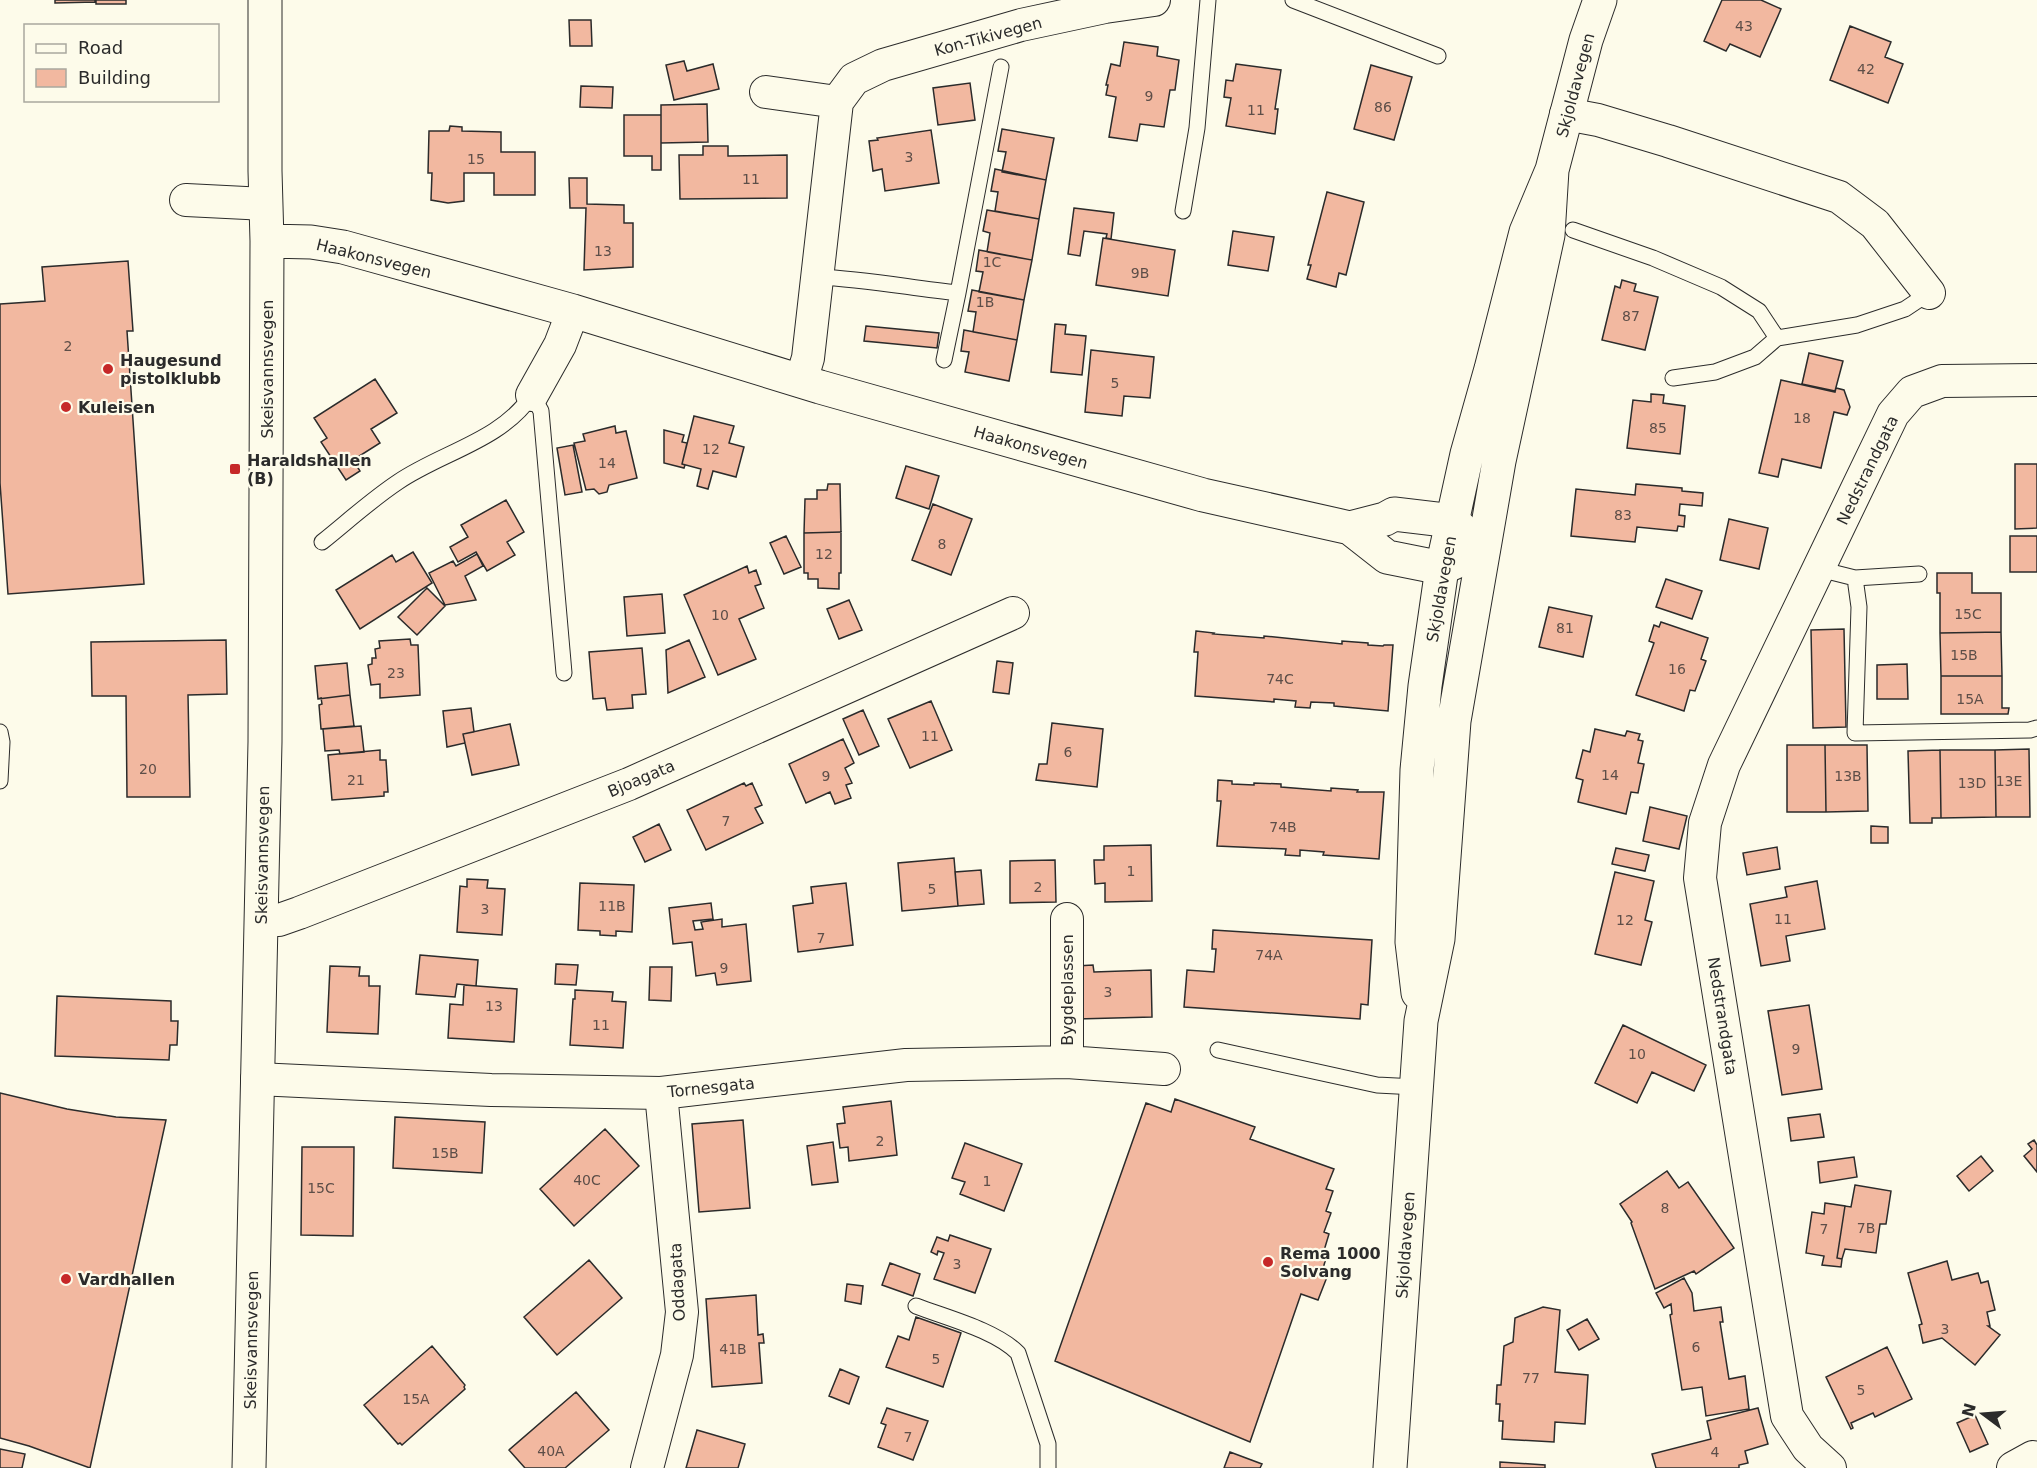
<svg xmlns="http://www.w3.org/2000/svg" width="2037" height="1468" viewBox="0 0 2037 1468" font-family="'DejaVu Sans',sans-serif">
	<rect width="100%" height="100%" fill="#fdfbea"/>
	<path fill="#f2b8a0" stroke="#2b2b2b" stroke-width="1.5" d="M55 0H95V2L55 3Z
		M96 0H126V4H96Z
		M1722 0H1761L1781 9 1760 57 1730 44 1726 51 1704 41Z
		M569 20H591L592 46H570Z
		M1850 26 1891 42 1885 57 1903 64 1888 103 1830 80Z
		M1124 42 1158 47 1157 56 1179 60 1175 90H1170L1164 127 1140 124 1137 141 1109 137 1116 97 1106 95 1108 85H1106L1111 64 1120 66Z
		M684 61 687 71 713 64 719 89 674 100 666 65Z
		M1236 64 1281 70 1275 109H1278L1275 134 1226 126 1231 98 1224 97 1226 80 1233 81Z
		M1371 65 1412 77 1394 140 1354 129Z
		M970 83 975 120 938 125 933 88Z
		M581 86 613 87 612 108 580 107Z
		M707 104 708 142 661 143V105Z
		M624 115H661V170H652V156H624Z
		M450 126 462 127V131L501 132V152H535V195H494V173H464V201L448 203 431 200 432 173H428L429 131H449Z
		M1002 129 1054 138 1046 180 1002 172 1006 152 998 151Z
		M931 130 939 183 885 191 882 169 873 171 869 141 878 140 877 138Z
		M703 146H728V156L787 155V198L680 199 679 155H703Z
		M995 169 1046 180 1039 219 995 211 998 192 991 191Z
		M569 178H587V204L624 205V223H633V267L584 270 586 208H570Z
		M1327 192 1364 202 1346 275 1339 273 1336 287 1307 279 1311 265H1308Z
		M1074 208 1114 213 1111 239 1106 238 1107 234 1084 231 1080 256 1068 254Z
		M987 210 1039 219 1032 260 987 252 990 233 983 231Z
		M1233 231 1274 237 1268 271 1228 265Z
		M1103 238 1175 250 1168 296 1096 285Z
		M979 250 1032 260 1024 300 979 292 983 272 976 271Z
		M128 261 133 331H127L144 584 8 594 0 483V304L45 301 42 267Z
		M1622 280 1636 284 1634 291 1658 297 1645 350 1602 340 1615 286 1620 288Z
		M972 290 1024 300 1017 340 973 332 976 312 968 311Z
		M1055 324 1066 325 1065 334 1086 336 1082 375 1051 372Z
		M866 326 939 333 937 348 864 341Z
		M964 330 1017 340 1009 381 965 372 969 352 961 351Z
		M1091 350 1154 357 1150 398 1124 396 1122 416 1085 412Z
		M1809 353 1843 361 1835 391 1802 384Z
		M375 379 397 413 371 429 380 443 353 460 360 471 346 480 321 442 327 438 314 418Z
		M1781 380 1835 392 1836 388 1844 390 1850 407 1847 415 1834 412 1821 468 1782 459 1778 477 1759 473Z
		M1651 394 1664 395 1663 403 1685 406 1680 454 1627 448 1633 400 1651 402Z
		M694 416 734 426 729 443 744 447 736 477 713 471 708 489 697 486 701 469 682 464Z
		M615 426 616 433 626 431 637 478 609 485 607 492 599 494 594 489 586 490 574 443 585 441 583 434Z
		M664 430 684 435 682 442 687 443 682 464 685 465 684 468 664 463Z
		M573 445 582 492 565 495 557 448Z
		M2015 464H2037V528L2015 529Z
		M906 466 939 476 929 509 896 498Z
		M828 484H840L841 532 804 533 805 499H817V490H827Z
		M1636 484 1682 488V491L1703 493 1702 506 1680 504 1679 515 1685 516 1684 527 1678 526 1677 531 1637 527 1635 542 1571 536 1576 489 1635 495Z
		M506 500 524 532 507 542 515 555 487 571 476 552 458 562 450 547 468 537 461 525Z
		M933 504 972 519 951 575 912 560Z
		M1729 519 1768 528 1759 569 1720 560Z
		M841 532V573H839V589L818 588V579H808V573H804V533Z
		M786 536 801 567 784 574 770 543Z
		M2010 536H2037V572H2010Z
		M413 552 432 583 360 629 336 590 392 555 396 562Z
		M477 554 483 566 465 576 476 600 445 605 429 573 453 561 456 566Z
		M747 566 749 573 756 570 761 584 755 586 764 608 739 619 756 659 718 675 684 595Z
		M1937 573H1972V593H2001V632L1940 633V593H1937Z
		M1666 579 1702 591 1692 619 1656 607Z
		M427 588 445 606 417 635 398 617Z
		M662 594 665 633 627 636 624 597Z
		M849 600 862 630 839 639 827 609Z
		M1549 607 1592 616 1583 657 1539 647Z
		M1661 622 1708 638 1701 659 1706 661 1695 691 1690 690 1684 711 1636 695 1654 643 1649 641 1654 625 1659 627Z
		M1844 629 1846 727 1813 728 1811 630Z
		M1196 631 1214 633 1213 634 1264 638V636L1342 644V641L1368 643V645L1383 646 1384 645H1393L1388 711 1334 706V703L1311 702 1310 708 1295 707 1296 701 1274 699V702L1195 696 1198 652H1194Z
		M2001 632 2002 676H1941L1940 633Z
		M410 639 411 645H418L420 695 380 698V684L371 685 368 665 372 664V658H376L375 649 380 648 379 641Z
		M226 640 227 694 188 695 190 797H127L126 696H92L91 642Z
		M689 640 705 677 668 693 666 650Z
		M642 648 646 694 632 695 633 708 607 710 605 698 593 699 589 652Z
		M997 661 1013 663 1009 694 993 692Z
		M347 663 350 695 318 699 315 666Z
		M1907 664 1908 699H1877V665Z
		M1941 676H2002V708H2009L2008 714H1941Z
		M350 695 354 726 321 729 319 705 322 704 321 698 318 699Z
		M931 701 952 750 910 768 888 719Z
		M471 708 474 732 463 734 465 743 447 747 443 711Z
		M863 710 879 746 859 755 843 719Z
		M1052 723 1103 729 1097 787 1036 780 1039 764H1047Z
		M510 724 519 765 472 775 463 734Z
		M361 726 364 752 340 754 339 750 325 751 323 729Z
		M1595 729 1625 736 1627 731 1640 734 1638 740 1643 741 1638 763 1644 764 1638 793 1631 792 1626 814 1578 802 1583 780 1576 778 1583 750 1590 752Z
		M843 739 854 763 845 768 852 783 846 785 851 798 835 804 830 792 806 803 789 764Z
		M1787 745H1825L1826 812H1787Z
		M1825 745H1867L1868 811 1826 812Z
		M2029 749 2030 817H1996L1995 750Z
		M380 750V760H386L388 792H384V796L332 800 328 755Z
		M1940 750H1995L1996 817 1941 818Z
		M1940 750 1941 818H1932V823H1910L1908 751Z
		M1218 780 1232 781V784L1254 785V783L1281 784V787L1331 791V788L1358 790 1357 792H1384L1379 859 1323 855 1324 852 1300 850V856L1285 855 1286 849 1217 846 1221 801H1217Z
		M744 783 746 786 752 783 762 805 755 808 763 823 706 850 687 810Z
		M1650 807 1687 816 1679 849 1643 841Z
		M659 824 671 850 645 862 633 837Z
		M1871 826 1888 827V843H1871Z
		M1151 845 1152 901 1105 902V883L1095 884 1094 860H1104V846Z
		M1777 847 1780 869 1747 875 1743 853Z
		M1616 848 1649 855 1645 871 1612 864Z
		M954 858 958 906 902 911 898 863Z
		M1055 860 1056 902 1010 903V861Z
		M981 870 984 904 958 906 955 872Z
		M1615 872 1654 881 1645 920 1652 922 1641 965 1595 954Z
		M467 879 488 880 487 888 505 889 502 935 457 932 460 886 467 887Z
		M1817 881 1825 929 1786 936 1790 961 1761 966 1750 904 1787 897 1785 887Z
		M580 883 634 885 632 932 616 931V936L600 935V931L578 930Z
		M846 883 853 945 798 952 793 906 813 903 811 887Z
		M711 903 713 919 693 921 695 930 703 929 701 922 722 919V927L746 924 751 981 717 985 715 973 696 976 692 942 673 944 669 908Z
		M1213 930 1372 940 1368 1005 1361 1004 1360 1019 1184 1007 1187 970 1214 972 1216 949H1212Z
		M420 955 478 960 476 986 457 984 455 997 416 994Z
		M556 964 578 965 576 985 555 984Z
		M1093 965 1094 972 1151 970 1152 1017 1077 1019 1076 966Z
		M330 966 360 967 359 976H369V986H380L378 1034 327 1032Z
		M650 967H672L671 1001 649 1000Z
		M464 985 517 989 514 1042 448 1038 450 1004 463 1005Z
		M575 990 613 992 612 1001 626 1002 623 1048 570 1045 573 999H575Z
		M57 996 171 1001V1021H178L177 1045H170L169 1060 55 1056Z
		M1809 1005 1822 1089 1782 1095 1768 1011Z
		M1623 1025 1706 1065 1694 1091 1652 1072 1637 1103 1595 1083Z
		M0 1093 67 1109 116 1117 166 1120 90 1468 29 1446 0 1438Z
		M1175 1099 1255 1127 1250 1139 1334 1169 1326 1189 1333 1191 1326 1211 1331 1213 1324 1232 1329 1234 1323 1254 1327 1255 1321 1275 1327 1277 1318 1300 1301 1294 1250 1442 1055 1361 1146 1103 1171 1112Z
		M891 1101 897 1155 849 1161 848 1147 840 1148 837 1124 845 1123 843 1107Z
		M1820 1114 1824 1137 1791 1141 1788 1118Z
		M395 1117 485 1122 482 1173 393 1168Z
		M743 1120 750 1208 699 1212 692 1124Z
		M605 1129 639 1166 574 1226 540 1189Z
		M2034 1140 2037 1145V1172L2024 1156 2032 1149 2028 1144Z
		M833 1142 838 1182 812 1185 807 1146Z
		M965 1143 1022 1164 1004 1211 960 1194 965 1182 952 1178Z
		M302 1147H354L353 1236 301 1235Z
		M1981 1156 1993 1171 1969 1191 1957 1176Z
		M1854 1157 1857 1177 1820 1183 1818 1162Z
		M1667 1171 1679 1188 1688 1182 1734 1248 1696 1274 1694 1271 1655 1289 1631 1223 1632 1222 1620 1204Z
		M1855 1185 1891 1191 1886 1224H1880L1876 1253 1845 1249 1842 1259 1837 1258 1845 1206 1851 1207Z
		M1825 1203 1845 1206 1837 1258 1842 1259 1841 1267 1822 1265 1824 1256 1806 1253 1812 1212 1824 1214Z
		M950 1235 991 1249 975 1293 934 1279 944 1253 938 1251 937 1255 931 1252 937 1237 948 1241Z
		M589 1260 622 1298 557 1355 524 1317Z
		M1947 1261 1952 1280 1978 1273 1981 1283 1988 1281 1995 1310 1987 1312 1990 1326H1988L2000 1335 1975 1365 1942 1338 1923 1343 1919 1325 1922 1324 1908 1273Z
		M890 1263 920 1274 913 1296 882 1285Z
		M1684 1278 1692 1293 1694 1311 1721 1307 1723 1322H1720L1729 1379 1745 1376 1749 1409 1706 1416 1702 1387 1682 1390 1670 1315 1672 1314 1671 1304 1664 1308 1656 1293Z
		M847 1284 863 1286 861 1304 845 1301Z
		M756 1295 758 1335 763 1334 764 1343H759L762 1383 712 1387 706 1299Z
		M1543 1307 1560 1310 1555 1372 1588 1375 1585 1424 1555 1422 1554 1442 1502 1439 1503 1421H1499L1500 1404H1496L1497 1385H1501L1504 1346 1513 1342 1515 1318Z
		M916 1317 961 1333 943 1387 886 1367 898 1336 909 1340Z
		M1587 1319 1599 1339 1579 1350 1567 1330Z
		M432 1346 465 1385 464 1387 465 1389 402 1445 400 1443 398 1444 364 1405Z
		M1887 1347 1912 1399 1875 1417 1873 1413 1851 1423 1853 1428 1851 1429 1826 1377Z
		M840 1369 859 1377 849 1404 829 1396Z
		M576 1392 609 1430 565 1468H525L509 1450Z
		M887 1408 928 1421 913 1460 878 1447 886 1425 881 1423Z
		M1758 1408 1768 1444 1745 1451 1748 1463 1739 1465V1468H1656L1652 1454 1711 1439 1707 1421Z
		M1975 1415 1988 1444 1970 1452 1957 1423Z
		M697 1430 745 1444 738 1468H686Z
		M0 1449 25 1454 22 1468H0Z
		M1230 1452 1262 1464 1260 1468H1224Z
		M1500 1462 1545 1465V1468H1500Z"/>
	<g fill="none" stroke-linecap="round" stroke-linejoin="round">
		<g stroke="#2b2b2b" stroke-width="17">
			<path id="service" d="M1293 0 1438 56
				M1183 211 1197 128 1208 0
				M1573 230 1653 258 1721 287 1759 311 1777 338
				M818 277C865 279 911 288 958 293
				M944 360 958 293 1001 67
				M1673 378 1715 372 1755 357 1777 338 1857 325 1905 309 1929 293
				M322 542C347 522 371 500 398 482 442 452 501 441 532 395L541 411 564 673
				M1819 569 1855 578 1919 574
				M1855 578 1859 607 1855 733 2030 730 2037 728
				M0 732 2 742 0 781
				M1218 1050 1377 1085 1416 1087
				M916 1306C947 1318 995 1330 1018 1353L1048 1444V1468"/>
		</g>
		<g stroke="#2b2b2b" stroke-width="34">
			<path id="minor" d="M766 92 837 102
				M1566 114 1598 120 1668 141 1839 197 1875 224 1929 293
				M186 200 265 204
				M801 381 808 358 837 102 854 79 883 65 1021 25 1105 7 1154 0
				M532 395 560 345 573 311
				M1067 919V1062
				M261 920H279L299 913 629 784 1013 613
				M257 1079 491 1090 661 1093 906 1065 1067 1062 1164 1069
				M647 1468 677 1355 682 1312 661 1093
				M1830 1468 1808 1448 1787 1416 1700 878 1705 823 1724 765 1893 414 1912 392 1942 381 2037 380
				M2013 1468 2033 1457"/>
		</g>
		<g stroke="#2b2b2b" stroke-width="35">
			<path id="tertiary" d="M265 0V171L267 241 311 242 343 247 573 311 820 387 1203 495 1350 528 1385 519 1394 514 1453 521 1483 550 1442 568 1387 557 1350 528
				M249 1468 265 742 267 241"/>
		</g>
		<g stroke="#2b2b2b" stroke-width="35">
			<path id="secondary" d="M1418 993 1412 942 1417 770 1425 686 1442 568 1467 454 1491 369 1526 232 1552 170 1586 40 1600 0
				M1390 1468 1421 1021 1438 939 1454 721 1499 461 1548 235 1552 170"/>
		</g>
		<use href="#service" stroke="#fdfbea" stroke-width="15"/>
		<use href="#minor" stroke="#fdfbea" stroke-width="32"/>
		<use href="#tertiary" stroke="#fdfbea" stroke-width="33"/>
		<use href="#secondary" stroke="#fdfbea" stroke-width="33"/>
	</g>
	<g fill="#c62828" stroke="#fdfbea" stroke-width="2">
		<circle cx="108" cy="369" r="6"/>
		<circle cx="66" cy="407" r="6"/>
		<rect x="229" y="463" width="12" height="12" rx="3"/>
		<circle cx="1268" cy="1262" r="6"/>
		<circle cx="66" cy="1279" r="6"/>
	</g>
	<g text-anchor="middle" stroke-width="4.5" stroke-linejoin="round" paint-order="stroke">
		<g font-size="14" fill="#5d4e48">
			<text x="1744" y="31">43</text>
			<text x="1866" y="74">42</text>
			<text x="1149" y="101">9</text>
			<text x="1383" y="112">86</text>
			<text x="1256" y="115">11</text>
			<text x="909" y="162">3</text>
			<text x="476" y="164">15</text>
			<text x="751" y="184">11</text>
			<text x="603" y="256">13</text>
			<text x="992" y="267">1C</text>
			<text x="1140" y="278">9B</text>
			<text x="985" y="307">1B</text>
			<text x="1631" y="321">87</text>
			<text x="68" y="351">2</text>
			<text x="1115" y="388">5</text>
			<text x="1802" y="423">18</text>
			<text x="1658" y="433">85</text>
			<text x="711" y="454">12</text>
			<text x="607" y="468">14</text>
			<text x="1623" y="520">83</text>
			<text x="942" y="549">8</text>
			<text x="824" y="559">12</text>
			<text x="1968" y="619">15C</text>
			<text x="720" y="620">10</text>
			<text x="1565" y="633">81</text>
			<text x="1964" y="660">15B</text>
			<text x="1677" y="674">16</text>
			<text x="396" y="678">23</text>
			<text x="1280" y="684">74C</text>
			<text x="1970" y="704">15A</text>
			<text x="930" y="741">11</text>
			<text x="1068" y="757">6</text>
			<text x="148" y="774">20</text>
			<text x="1610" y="780">14</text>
			<text x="826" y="781">9</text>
			<text x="1848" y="781">13B</text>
			<text x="356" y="785">21</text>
			<text x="2009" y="786">13E</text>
			<text x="1972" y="788">13D</text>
			<text x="726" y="826">7</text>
			<text x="1283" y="832">74B</text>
			<text x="1131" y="876">1</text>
			<text x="1038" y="892">2</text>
			<text x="932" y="894">5</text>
			<text x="612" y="911">11B</text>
			<text x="485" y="914">3</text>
			<text x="1783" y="924">11</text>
			<text x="1625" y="925">12</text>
			<text x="821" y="943">7</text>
			<text x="1269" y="960">74A</text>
			<text x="724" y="973">9</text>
			<text x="1108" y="997">3</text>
			<text x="494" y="1011">13</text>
			<text x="601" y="1030">11</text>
			<text x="1796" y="1054">9</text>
			<text x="1637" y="1059">10</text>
			<text x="880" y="1146">2</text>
			<text x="445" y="1158">15B</text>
			<text x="587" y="1185">40C</text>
			<text x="987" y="1186">1</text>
			<text x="321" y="1193">15C</text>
			<text x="1665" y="1213">8</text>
			<text x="1866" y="1233">7B</text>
			<text x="1824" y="1234">7</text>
			<text x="957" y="1269">3</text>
			<text x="1945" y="1334">3</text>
			<text x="1696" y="1352">6</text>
			<text x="733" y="1354">41B</text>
			<text x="936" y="1364">5</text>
			<text x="1531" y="1383">77</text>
			<text x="1861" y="1395">5</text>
			<text x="416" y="1404">15A</text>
			<text x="908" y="1442">7</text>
			<text x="551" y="1456">40A</text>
			<text x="1715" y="1457">4</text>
		</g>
		<g font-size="16" fill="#2b2b2b" stroke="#fdfbea">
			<text transform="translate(988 36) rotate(-15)" y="6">Kon-Tikivegen</text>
			<text transform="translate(1575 85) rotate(-75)" y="6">Skjoldavegen</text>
			<text transform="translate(374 258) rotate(14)" y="6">Haakonsvegen</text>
			<text transform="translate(267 369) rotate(-90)" y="6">Skeisvannsvegen</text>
			<text transform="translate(1031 447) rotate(16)" y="6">Haakonsvegen</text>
			<text transform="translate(1867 470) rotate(-64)" y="6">Nedstrandgata</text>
			<text transform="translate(1441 589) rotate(-80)" y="6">Skjoldavegen</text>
			<text transform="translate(641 778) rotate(-23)" y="6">Bjoagata</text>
			<text transform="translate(262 855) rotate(-89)" y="6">Skeisvannsvegen</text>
			<text transform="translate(1067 990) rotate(-90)" y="6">Bygdeplassen</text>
			<text transform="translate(1723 1016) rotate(81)" y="6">Nedstrandgata</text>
			<text transform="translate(711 1087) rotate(-6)" y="6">Tornesgata</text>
			<text transform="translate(1405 1245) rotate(-86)" y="6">Skjoldavegen</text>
			<text transform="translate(677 1282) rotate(-93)" y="6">Oddagata</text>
			<text transform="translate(251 1340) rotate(-89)" y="6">Skeisvannsvegen</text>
		</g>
		<g font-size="16" font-weight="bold" fill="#2b2b2b" stroke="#fdfbea" text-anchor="start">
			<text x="120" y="366">Haugesund<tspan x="120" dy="18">pistolklubb</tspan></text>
			<text x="78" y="413">Kuleisen</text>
			<text x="247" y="466">Haraldshallen<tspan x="247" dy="18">(B)</tspan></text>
			<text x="1280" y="1259">Rema 1000<tspan x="1280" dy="18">Solvang</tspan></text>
			<text x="78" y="1285">Vardhallen</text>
		</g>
	</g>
	<rect x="24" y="24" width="195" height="78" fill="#fdfbea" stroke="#a9a89e" stroke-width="1.5"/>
	<rect x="36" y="44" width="30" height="9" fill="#fdfbea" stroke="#a9a89e" stroke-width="1.5"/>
	<text x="78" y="54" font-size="18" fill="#2b2b2b">Road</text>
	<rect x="36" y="69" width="30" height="18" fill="#f2b8a0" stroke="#a9a89e" stroke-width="1.5"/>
	<text x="78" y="84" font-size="18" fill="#2b2b2b">Building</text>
	<g transform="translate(1983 1414) rotate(286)" stroke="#fdfbea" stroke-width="4.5" paint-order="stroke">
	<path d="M0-4.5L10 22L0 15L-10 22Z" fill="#2b2b2b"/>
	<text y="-9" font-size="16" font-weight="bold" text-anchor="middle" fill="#2b2b2b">N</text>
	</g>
</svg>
